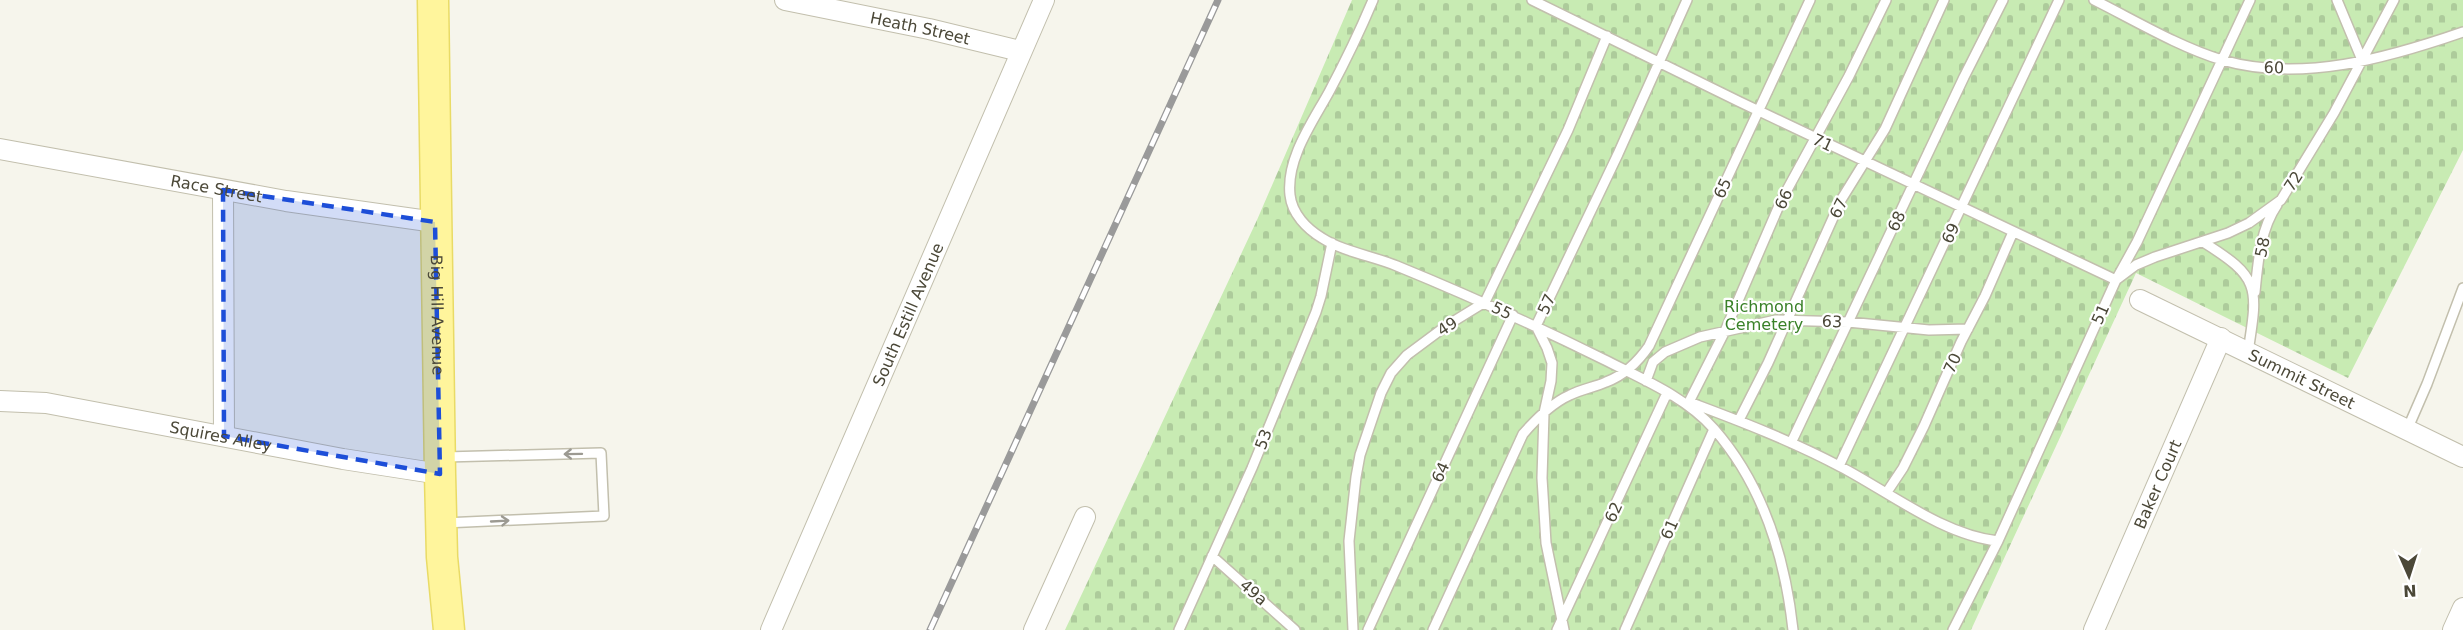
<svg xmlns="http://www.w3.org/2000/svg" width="2463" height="630" viewBox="0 0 2463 630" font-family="'DejaVu Sans',sans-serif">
	<defs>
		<pattern id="cemetery-stones" width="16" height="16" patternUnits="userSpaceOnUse" patternTransform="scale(1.5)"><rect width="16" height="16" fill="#c8ebb3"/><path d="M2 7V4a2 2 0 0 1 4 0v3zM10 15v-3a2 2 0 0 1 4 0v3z" fill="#adcb9b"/></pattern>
	</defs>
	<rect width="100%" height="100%" fill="#f6f5ec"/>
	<path fill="url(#cemetery-stones)" d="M1352 0H2463V150L2348 378 2136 273 1971 630H1065L1257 220Z"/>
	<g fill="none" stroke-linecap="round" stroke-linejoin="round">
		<g stroke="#c2bfad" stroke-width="12">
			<path id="service" d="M1373 0C1360 31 1345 62 1329 92 1312 123 1286 159 1290 195 1292 214 1307 229 1322 238 1344 252 1373 256 1397 266 1468 295 1536 326 1605 360 1642 379 1686 397 1714 429 1764 486 1785 557 1793 630
				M1532 0 1740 102 2116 280 2136 265 2155 257 2228 233 2249 223 2281 200 2334 113 2394 0
				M2094 0C2134 20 2179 47 2222 60 2301 83 2388 58 2463 32
				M2337 0 2362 60
				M2203 242C2261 278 2258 287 2248 352
				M2255 292C2258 262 2260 230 2277 205
				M1646 381 1653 362 1665 352 1700 337 1776 320 1848 322 1929 330 1968 329
				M1689 402C1740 421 1792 441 1841 467 1889 492 1943 535 1998 541
				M1689 402 1725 331 1781 201 1849 76 1886 0
				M1739 420 1768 363 1841 200 1885 129 1944 0
				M2407 430 2427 384 2463 288
				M1791 443 1964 77 2003 0
				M1839 466 2059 0
				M1887 492 1903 468 1924 426 1961 342 1985 296 2013 232
				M444 523 604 516 601 453 445 457
				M1212 556 1295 630
				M1179 630 1252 468 1316 312 1321 296 1332 243
				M1353 630 1349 541 1356 477 1360 455 1381 393 1391 373 1407 355 1446 326 1485 302 1568 130 1607 36
				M1368 630 1513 315
				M1433 630 1523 434C1536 419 1552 403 1570 395 1582 389 1595 387 1606 382 1625 375 1638 362 1649 346L1810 0
				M1557 630 1667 393 1670 395
				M1564 630 1546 543 1542 478 1544 413 1551 381 1552 363 1547 348 1536 326 1618 154 1687 0
				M1625 630 1714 429
				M1953 630 1998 541 2116 280 2137 242 2250 0"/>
		</g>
		<g stroke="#c2bfad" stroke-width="22">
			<g id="minor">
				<path id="s1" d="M785 0 929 29 1020 51"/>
				<path id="s2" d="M0 149 286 201 435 222"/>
				<path d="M223 190 224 436"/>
				<path id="s3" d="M2140 300 2463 457"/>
				<path id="s4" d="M0 401 46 403 343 459 440 474"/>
				<path id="s5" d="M771 630 1044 0"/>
				<path d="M1034 630 1085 517"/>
				<path id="s6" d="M2094 630 2221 338"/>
				<path d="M2453 630 2463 608"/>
			</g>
		</g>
		<g stroke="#e9db66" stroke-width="33">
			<g id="primary">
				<path id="s7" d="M433 0 440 474 442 557 449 630"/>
			</g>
		</g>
		<use href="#service" stroke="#fff" stroke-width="9"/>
		<use href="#minor" stroke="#fff" stroke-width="20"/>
		<use href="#primary" stroke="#fff59c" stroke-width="30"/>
		<g stroke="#9a9a9a" stroke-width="7">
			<path id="rail" d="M930 630 1218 0"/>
		</g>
		<use href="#rail" stroke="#fff" stroke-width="4.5" stroke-dasharray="14" stroke-linecap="butt"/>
	</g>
	<defs><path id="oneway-shaft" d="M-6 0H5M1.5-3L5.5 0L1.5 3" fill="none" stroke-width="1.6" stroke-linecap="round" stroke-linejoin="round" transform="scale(1.5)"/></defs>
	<g stroke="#9c9a92">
		<use href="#oneway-shaft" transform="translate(573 454) rotate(179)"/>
		<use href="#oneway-shaft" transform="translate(500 521) rotate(-3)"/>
	</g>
	<path fill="#1d4ed8" fill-opacity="0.2" stroke="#1d4ed8" stroke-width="4.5" stroke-dasharray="12 8" stroke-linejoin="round" d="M223 190 435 222 440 474 224 436Z"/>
	<g text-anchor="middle" stroke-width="4.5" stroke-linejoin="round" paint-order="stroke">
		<g font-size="16" fill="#4b4838" stroke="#fff">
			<text dy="6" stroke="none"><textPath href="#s1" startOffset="138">Heath Street</textPath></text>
			<text transform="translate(2274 67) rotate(2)" y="6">60</text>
			<text transform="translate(1823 142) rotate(25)" y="6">71</text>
			<text transform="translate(2293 181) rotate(-57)" y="6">72</text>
			<text dy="6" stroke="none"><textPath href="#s2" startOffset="220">Race Street</textPath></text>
			<text transform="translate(1722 188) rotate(-65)" y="6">65</text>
			<text transform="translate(1783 199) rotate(-65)" y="6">66</text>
			<text transform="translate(1838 208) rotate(-64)" y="6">67</text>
			<text transform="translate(1896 221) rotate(-65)" y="6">68</text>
			<text transform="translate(1950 233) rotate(-65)" y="6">69</text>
			<text transform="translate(2262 247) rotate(-78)" y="6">58</text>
			<text transform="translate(1546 304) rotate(-65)" y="6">57</text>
			<text transform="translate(1502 310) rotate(26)" y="6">55</text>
			<text transform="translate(2100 314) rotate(-66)" y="6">51</text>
			<text dy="6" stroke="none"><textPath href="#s7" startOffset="315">Big Hill Avenue</textPath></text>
			<text dy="6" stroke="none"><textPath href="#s5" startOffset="344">South Estill Avenue</textPath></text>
			<text transform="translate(1832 321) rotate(3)" y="6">63</text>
			<text transform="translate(1447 326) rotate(-33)" y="6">49</text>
			<text transform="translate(1952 363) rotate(-66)" y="6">70</text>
			<text dy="6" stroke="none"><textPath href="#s3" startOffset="180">Summit Street</textPath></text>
			<text dy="6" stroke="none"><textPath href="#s4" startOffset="224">Squires Alley</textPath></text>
			<text transform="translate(1263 439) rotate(-69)" y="6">53</text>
			<text transform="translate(1440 472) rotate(-65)" y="6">64</text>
			<text dy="6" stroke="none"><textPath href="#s6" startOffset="159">Baker Court</textPath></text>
			<text transform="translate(1613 512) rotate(-65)" y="6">62</text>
			<text transform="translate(1669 529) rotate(-66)" y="6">61</text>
			<text transform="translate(1254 592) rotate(41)" y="6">49a</text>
		</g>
		<g font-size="16" fill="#398128" stroke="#fff">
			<text x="1764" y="312">Richmond<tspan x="1764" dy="18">Cemetery</tspan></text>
		</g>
	</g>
	<g transform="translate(2409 576) rotate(177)" stroke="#ffffff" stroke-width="4.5" paint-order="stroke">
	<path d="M0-4.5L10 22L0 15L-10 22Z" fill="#4b4838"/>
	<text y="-9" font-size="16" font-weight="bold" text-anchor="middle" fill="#4b4838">N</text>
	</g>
</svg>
